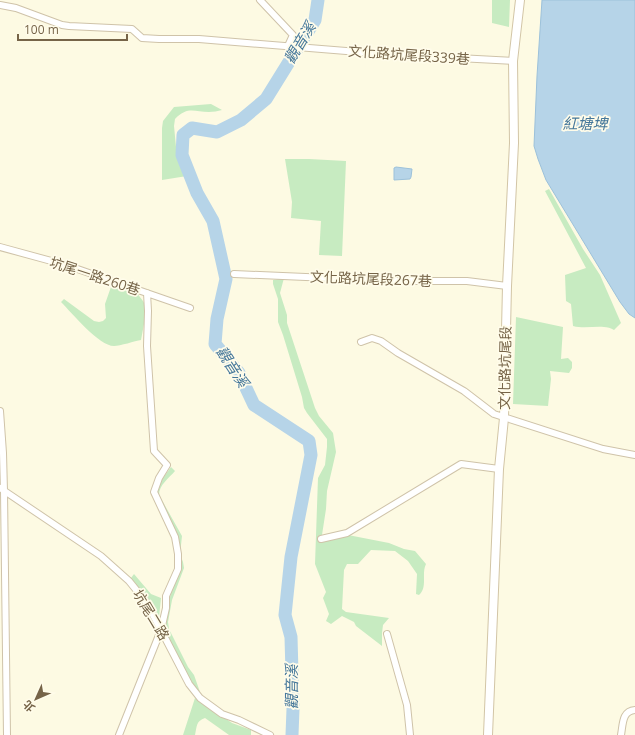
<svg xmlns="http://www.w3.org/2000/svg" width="635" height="735" viewBox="0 0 635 735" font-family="'Open Sans','Noto Sans TC',sans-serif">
	<rect width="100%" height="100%" fill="#fdfae3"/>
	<path fill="#c7ebc1" d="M492 0H510L509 27 492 23Z
		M211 104 222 110C218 111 213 112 209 112 194 112 188 106 175 119L174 126 176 147 187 176 162 180V128L163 121 174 107Z
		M285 159H309L346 161 342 256 319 255 321 221 291 218 292 202Z
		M549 189 583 249 600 275 621 323 614 330C611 328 607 327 604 327 594 326 584 329 573 326L571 304 566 301 565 275 586 268 545 191Z
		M284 278 280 293 287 315V323L315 408 319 416 333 433 336 452 327 491 326 509 322 535H348L389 543 404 549 415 551 426 564C421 574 428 587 419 595L416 594 417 574 408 561 395 551 371 550 358 564H347L344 570 342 609 346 612 389 618 383 625 382 633V646L356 626 354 622 342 616 331 624 326 621 329 614 323 598 326 592 315 564 318 478 325 465 327 447V439L307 413 304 408 302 397 283 335 278 322V299L273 284V280Z
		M112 284 136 292 143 301 147 308 141 340C135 341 120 346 114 346 99 346 72 313 61 302L64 299 94 321 99 322 103 321 106 318 105 304Z
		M516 317 563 327 561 359 568 358 572 362V368L569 373 550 371 551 379 548 406 513 404Z
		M171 467 175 471C169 478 159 485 159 495L182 536 180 554 183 562 184 568 172 600 168 622 169 629 188 667 194 675 200 692 191 683 186 675 163 627 173 584 179 566 175 536 155 489Z
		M134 574 151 594 161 598 159 617 131 578Z
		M195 698 232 723 251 730V735H229L205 718C196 721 197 726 195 735H183Z"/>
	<path fill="#b6d4e8" stroke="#9cc1da" d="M542 0H635V318L629 314 620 302 546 180 538 159 534 146 537 76Z
		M396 167 412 169 411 177 410 179 394 180V168Z"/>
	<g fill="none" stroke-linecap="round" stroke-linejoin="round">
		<path stroke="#b6d4e8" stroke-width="13" d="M292 735 293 709 291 637 285 615 291 557 311 455 309 441 254 405 239 373 215 344 217 319 226 279 213 221 197 193 182 155 183 135 192 128 217 132 241 120 266 99 315 20 318 0"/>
		<g stroke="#cfc3a9" stroke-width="8">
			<path id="street" d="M260 0 293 35 288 46
				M0 5 16 8 62 25 69 26 132 29 142 38 159 39H199L383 54 513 61
				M0 247 66 265 190 308
				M234 274 398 281H467L507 286
				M361 342 372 338 381 341 398 353 464 391 494 414 603 449 635 455
				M0 411 3 453 4 491 7 735
				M0 488 101 556 129 581 146 602 161 630 189 684 200 698 222 714 239 720 270 735
				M321 539 347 533 461 464 499 469
				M387 634 407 705 410 735
				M119 735 161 630 166 608V596L178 569V554L175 537 154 492 159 478 167 465 154 451 147 346 148 311 147 293
				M621 735C623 724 622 711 635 710"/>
		</g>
		<g stroke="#d2c5a6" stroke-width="10">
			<path id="secondary" d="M488 735 499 469 504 418 507 286 514 143 513 61 520 0"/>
		</g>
		<use href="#street" stroke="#fff" stroke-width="6"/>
		<use href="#secondary" stroke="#fff" stroke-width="8"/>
	</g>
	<g text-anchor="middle" stroke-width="3.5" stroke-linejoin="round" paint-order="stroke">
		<g font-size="14" fill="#766448" stroke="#fffcea">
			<text transform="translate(409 55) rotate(4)" y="5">文化路坑尾段339巷</text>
			<text transform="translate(95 276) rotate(18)" y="5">坑尾一路260巷</text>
			<text transform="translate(371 279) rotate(2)" y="5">文化路坑尾段267巷</text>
			<text transform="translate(505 368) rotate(-89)" y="5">文化路坑尾段</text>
			<text transform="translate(151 615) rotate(59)" y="5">坑尾二路</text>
		</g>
		<g font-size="15" font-style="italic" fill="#45779a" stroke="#fffcea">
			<text transform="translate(300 43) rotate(-59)" y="5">觀音溪</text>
			<text x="585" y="129">紅塘埤</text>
			<text transform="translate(232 367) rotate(57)" y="5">觀音溪</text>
			<text transform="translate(292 687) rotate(-90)" y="5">觀音溪</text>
		</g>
	</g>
	<g transform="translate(36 699) rotate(225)" stroke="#fffcea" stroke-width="3" paint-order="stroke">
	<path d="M0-3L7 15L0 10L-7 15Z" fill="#766448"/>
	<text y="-6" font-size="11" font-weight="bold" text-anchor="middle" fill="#766448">北</text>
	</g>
	<path d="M18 34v6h109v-6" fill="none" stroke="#766448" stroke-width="2"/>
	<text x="24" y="34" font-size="12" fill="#766448" stroke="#fffcea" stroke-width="3" paint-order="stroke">100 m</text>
</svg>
